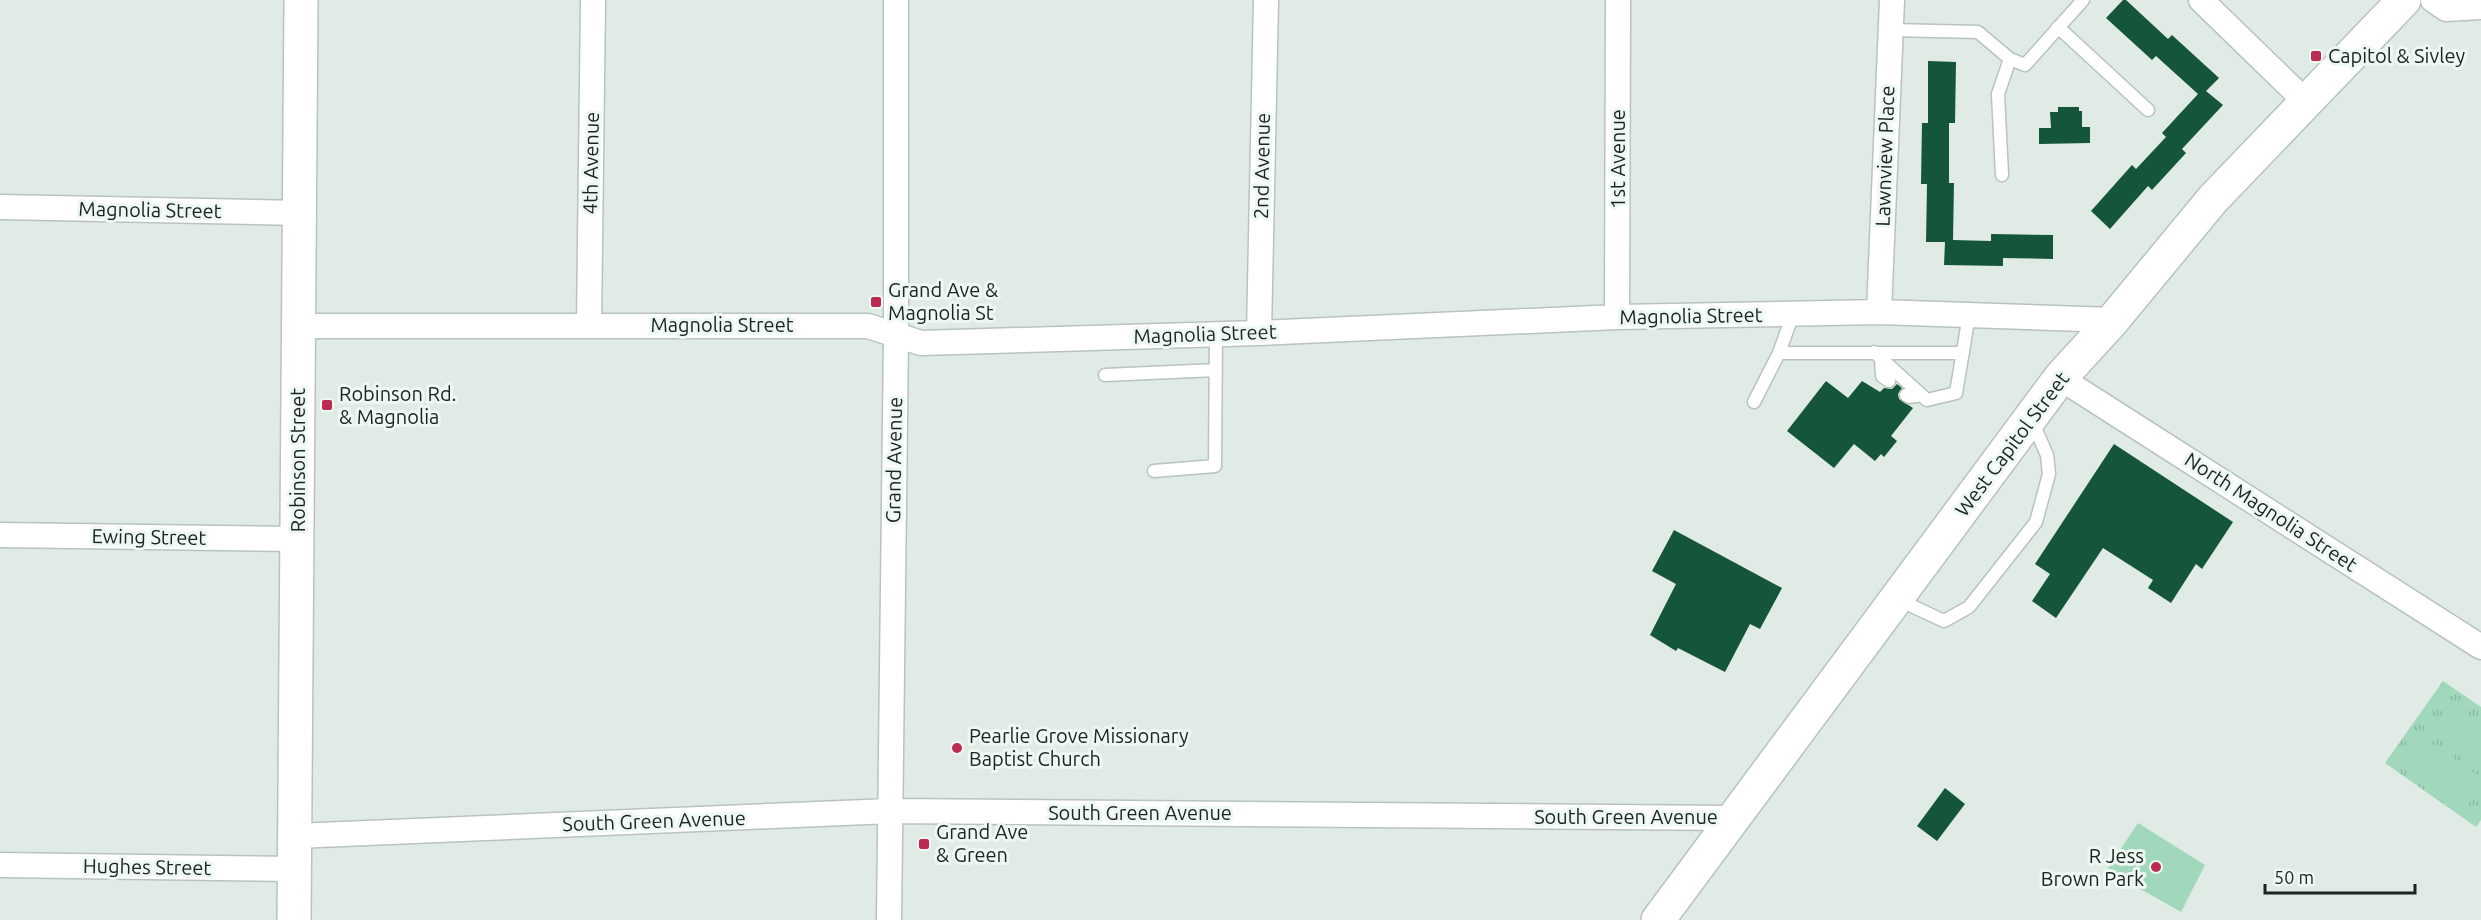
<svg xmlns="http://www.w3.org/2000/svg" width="2481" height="920" viewBox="0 0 2481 920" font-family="Ubuntu,sans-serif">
	<defs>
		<pattern id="park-tufts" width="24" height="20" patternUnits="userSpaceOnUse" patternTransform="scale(1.5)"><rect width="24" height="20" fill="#a1d8bb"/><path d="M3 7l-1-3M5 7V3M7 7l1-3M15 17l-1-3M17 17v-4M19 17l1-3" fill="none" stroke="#8ab9a0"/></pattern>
	</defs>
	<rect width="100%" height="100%" fill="#dfebe4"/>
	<path fill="url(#park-tufts)" d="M2443 681 2481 707V820L2476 827 2385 763Z"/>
	<path fill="#a1d8bb" d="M2451 702 2481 723V762L2433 728Z
		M2426 739 2481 777V784L2466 806 2408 765Z
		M2138 823 2205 865 2181 912 2107 870Z"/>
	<path fill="#15553a" d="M2123 0H2126L2168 39 2172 35 2219 78 2206 91 2223 105 2182 149 2186 153 2152 190 2148 186 2110 229 2091 211 2132 165 2136 169 2166 137 2162 133 2198 94 2156 56 2152 60 2106 18Z
		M1928 61 1956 62 1955 123H1949V183H1954L1953 240 1991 241V234L2053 235V259L2003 258V266L1944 265 1945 242H1926L1927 184H1921L1922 123H1928Z
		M2058 107H2079V111H2082V127H2090V143L2039 144V128H2051L2050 112H2058Z
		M1826 381 1848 398 1862 381 1880 392 1884 388 1892 389 1897 384 1902 388 1898 394 1899 399 1913 408 1891 436 1897 441 1884 457 1881 454 1875 461 1854 444 1834 468 1787 431Z
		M2114 444 2233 522 2202 569 2196 564 2171 603 2148 588 2153 580 2103 548 2056 618 2032 601 2050 574 2035 564Z
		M1674 530 1782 588 1760 629 1750 624 1725 672 1678 648 1676 651 1650 635 1676 584 1652 571Z
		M1945 788 1965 804 1937 841 1917 826Z"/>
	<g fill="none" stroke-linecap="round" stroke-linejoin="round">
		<g stroke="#b8c3bd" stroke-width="15">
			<path id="lane" d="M2058 27 2148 110
				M1891 30 1978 32 2010 59 2025 65 2083 0
				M2002 175 1998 94 2010 59
				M1874 352 1927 400 1956 393 1969 315
				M1779 353 1793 314
				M1881 359 1882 376 1889 381
				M1105 375 1216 370
				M1906 395 1909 397 1921 395
				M1754 402 1779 353H1963
				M1154 471 1215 466 1216 334
				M1897 599 1944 621 1969 607 2036 522 2049 474 2047 455 2032 421"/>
		</g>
		<g stroke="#b8c3bd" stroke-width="27">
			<path id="street" d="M2201 0 2307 103
				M2433 0 2446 9 2481 7
				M0 207 301 213
				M1879 312 1892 0
				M1617 317 1618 0
				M589 325 593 0
				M299 326H868L921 343 1259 333 1617 317 1879 312 2113 320
				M1259 333 1266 0
				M2060 378 2481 647
				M0 535 298 539
				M295 836 890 811 1733 818
				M0 865 295 869
				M889 920 896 337V0"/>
		</g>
		<g stroke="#b8c3bd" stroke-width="36">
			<path id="secondary" d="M294 920 301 0
				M1658 920 2060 378 2113 320 2213 199 2404 0"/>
		</g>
		<use href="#lane" stroke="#fff" stroke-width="12"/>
		<use href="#street" stroke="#fff" stroke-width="24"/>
		<use href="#secondary" stroke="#fff" stroke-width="33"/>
	</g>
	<g fill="#bc2b51" stroke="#ecf8f1" stroke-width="2">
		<rect x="2310" y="50" width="12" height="12" rx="3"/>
		<rect x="870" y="296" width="12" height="12" rx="3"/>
		<rect x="321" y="399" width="12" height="12" rx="3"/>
		<circle cx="957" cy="748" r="6"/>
		<rect x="918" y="838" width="12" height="12" rx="3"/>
		<circle cx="2156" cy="867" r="6"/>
	</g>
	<g text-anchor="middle" stroke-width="6" stroke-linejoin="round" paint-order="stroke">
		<g font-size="20" fill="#1e2220" stroke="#ecf8f1" text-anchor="start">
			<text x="2328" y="63">Capitol &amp; Sivley</text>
			<text x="888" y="297">Grand Ave &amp;<tspan x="888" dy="23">Magnolia St</tspan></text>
			<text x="339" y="401">Robinson Rd.<tspan x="339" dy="23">&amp; Magnolia</tspan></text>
			<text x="969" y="743">Pearlie Grove Missionary<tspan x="969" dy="23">Baptist Church</tspan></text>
			<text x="936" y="839">Grand Ave<tspan x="936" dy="23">&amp; Green</tspan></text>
			<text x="2144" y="863" text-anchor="end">R Jess<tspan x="2144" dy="23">Brown Park</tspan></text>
		</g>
		<g font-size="20" fill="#1e2220" stroke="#ecf8f1">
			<text transform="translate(1885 156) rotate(-88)" y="7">Lawnview Place</text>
			<text transform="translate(1618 159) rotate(-90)" y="7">1st Avenue</text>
			<text transform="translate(591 163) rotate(-89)" y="7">4th Avenue</text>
			<text transform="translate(1262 166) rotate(-89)" y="7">2nd Avenue</text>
			<text transform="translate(150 210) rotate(1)" y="7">Magnolia Street</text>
			<text transform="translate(1691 316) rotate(-1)" y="7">Magnolia Street</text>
			<text x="722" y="332">Magnolia Street</text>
			<text transform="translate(1205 334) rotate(-2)" y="7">Magnolia Street</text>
			<text transform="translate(2012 444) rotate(-53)" y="7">West Capitol Street</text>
			<text transform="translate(298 460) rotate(-90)" y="7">Robinson Street</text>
			<text transform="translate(894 460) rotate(-89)" y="7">Grand Avenue</text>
			<text transform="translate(2271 512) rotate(33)" y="7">North Magnolia Street</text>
			<text transform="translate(149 537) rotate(1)" y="7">Ewing Street</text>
			<text x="1140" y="820">South Green Avenue</text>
			<text x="1626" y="824">South Green Avenue</text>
			<text transform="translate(654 821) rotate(-2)" y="7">South Green Avenue</text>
			<text transform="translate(147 867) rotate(1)" y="7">Hughes Street</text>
		</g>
	</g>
	<path d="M2265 884v9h150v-9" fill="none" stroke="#1e2220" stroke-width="3"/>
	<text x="2274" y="884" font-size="18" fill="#1e2220" stroke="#ecf8f1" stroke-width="4.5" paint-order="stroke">50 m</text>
</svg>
